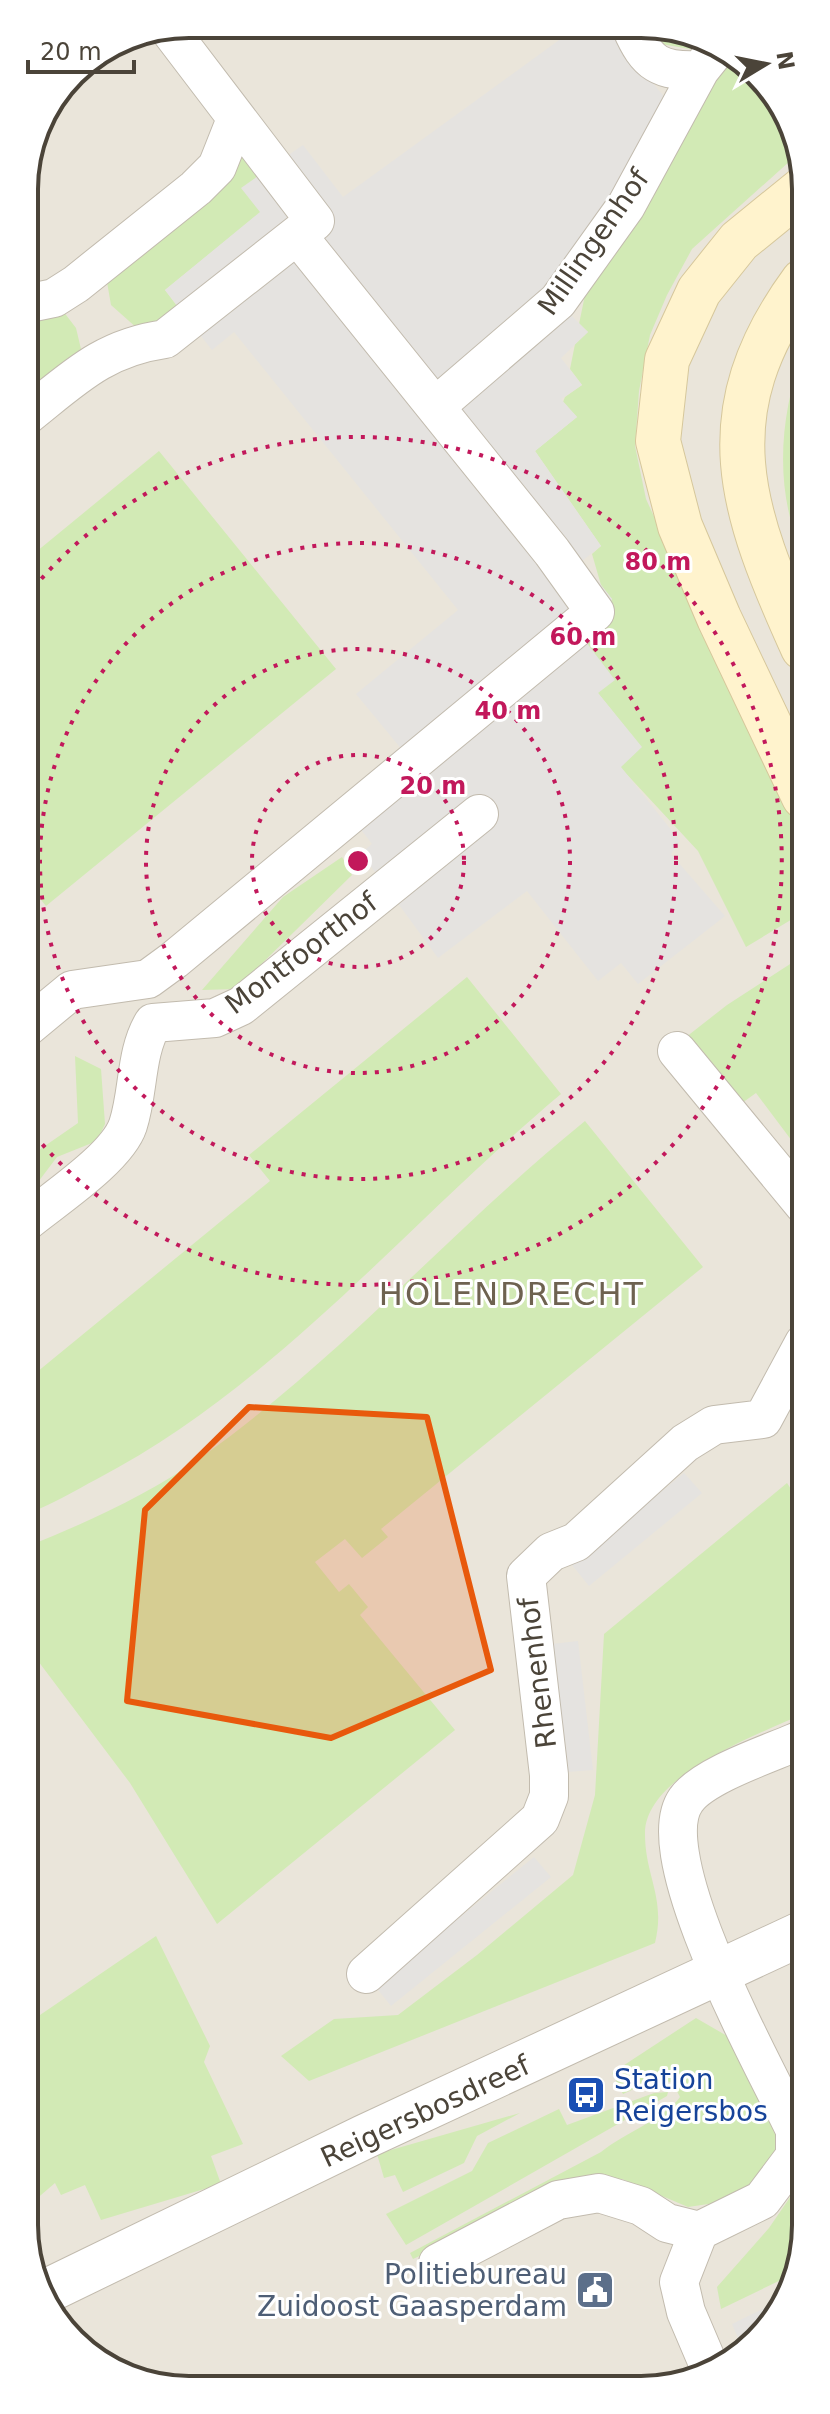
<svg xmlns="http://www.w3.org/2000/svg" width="830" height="2414" viewBox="0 0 830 2414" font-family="'DejaVu Sans',sans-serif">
	<rect width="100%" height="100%" fill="#f6f3ec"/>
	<path fill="#eae5da" d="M189 24 674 27 758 73 803 156 806 2236 765 2334 674 2387H156L72 2341 27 2258 24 178 41 116 80 65 126 36Z"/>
	<path fill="#d2eab5" d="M648 27H674L701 42 690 49 661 44Z
		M736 61 758 73 800 152 692 249 667 295 650 335 639 391 635 446 646 499 804 845V912L746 947 698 851 620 767 641 747 598 693 585 642 612 599 601 585 592 554 601 546 535 451 577 417 563 402 565 397 582 385 570 369 575 344 588 332 579 324 585 295 687 124 721 72Z
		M247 141 269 167 256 177 248 196 261 212 165 290 180 310 163 326 138 329 111 305 107 282Z
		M63 311 76 328 81 349 25 401V315Z
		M803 353V554C774 493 779 416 803 353Z
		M159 451 336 669 46 906 25 880V561Z
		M342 857 352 875 236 989 202 990 283 897Z
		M804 955V1157L756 1093 735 1108 681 1041 727 1005Z
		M467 977 561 1094C407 1223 278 1384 97 1479 74 1491 50 1506 26 1514V1381L270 1181 249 1155Z
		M75 1056 101 1069 105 1124 97 1141 57 1157 26 1198V1159L78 1123Z
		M585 1121 703 1267 381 1529 388 1537 362 1558 345 1539 315 1562 339 1592 349 1584 368 1607 360 1615 455 1730 217 1924 130 1783 26 1645V1547C88 1522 148 1495 203 1456 341 1358 454 1227 585 1121Z
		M787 1483 805 1510V1713C760 1734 644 1775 645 1834 645 1876 666 1898 655 1943L309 2081 281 2056 334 2019 398 2015 477 1955 573 1875 595 1795 604 1634Z
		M156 1936 210 2046 204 2062 243 2144 211 2156 221 2184 101 2220 85 2185 61 2195 55 2183 34 2201 27 2185V2032L40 2015Z
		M696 2018 741 2044 776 2123 777 2149 747 2193 722 2202 688 2207 622 2179 577 2183 413 2259 410 2253 601 2152C623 2134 665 2118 680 2097L672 2082 651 2081 623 2094 612 2073Z
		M668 2092 667 2096 406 2245 386 2214 472 2171 488 2143 559 2109 567 2125 654 2093Z
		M520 2113 477 2136 464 2163 403 2192 395 2175 384 2178 377 2154Z
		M806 2174V2236L789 2276 721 2309 717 2287 769 2228Z"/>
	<path fill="#e5e3e0" d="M577 27H606L687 124 572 316 588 332 561 358 582 385 561 399 577 417 535 451 601 546 582 561 612 599 602 627 586 642 615 680 598 693 642 747 621 767 680 841 671 854 725 916 638 984 621 963 598 981 527 891 438 958 361 853 372 844 359 827 422 774 356 694 458 610 234 332 212 350 165 290 260 212 241 188 303 145 343 197Z
		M684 1473 702 1493 589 1586 572 1565Z
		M578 1641 593 1770 567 1772 552 1644Z
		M534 1857 551 1877 391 2006 375 1986Z
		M779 2301 765 2334 742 2347 732 2324Z"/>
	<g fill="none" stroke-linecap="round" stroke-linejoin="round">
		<g stroke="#c2bbae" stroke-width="40">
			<path id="minor" d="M631 27C647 64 660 72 700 70
				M25 304 54 298 76 284 196 188 217 167 236 119
				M436 406 558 301 626 206 700 70 716 50
				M25 417C73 379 102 348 165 339L315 221 168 28
				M26 1028 72 990 148 979 174 960 595 612 552 552 297 235
				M677 1051 804 1205
				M26 1222C54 1199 117 1158 128 1125 139 1091 135 1053 153 1023L215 1018 241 1006 479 814
				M366 1974 540 1819 549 1796V1775L526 1576 551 1552 576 1542 685 1443 714 1425 763 1419 804 1343
				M699 2231 679 2282 686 2312 709 2366
				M438 2263 558 2200 599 2193 641 2206 667 2223 699 2231 762 2200 795 2156V2130C767 2071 646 1855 686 1800 704 1774 775 1752 805 1738"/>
		</g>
		<g stroke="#c2bbae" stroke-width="46">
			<path id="tertiary" d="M45 2292 364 2137 805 1932"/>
		</g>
		<g stroke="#d6c79b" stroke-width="46">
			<path id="secondary" d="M803 189 739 241 699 291 667 360 658 441 680 526 719 618 804 797
				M803 281C705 414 741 511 803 648"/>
		</g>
		<use href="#minor" stroke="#fff" stroke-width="38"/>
		<use href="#tertiary" stroke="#fff" stroke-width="44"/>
		<use href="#secondary" stroke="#fff3cd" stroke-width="44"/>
	</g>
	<path fill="#e8590c" fill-opacity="0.2" stroke="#e8590c" stroke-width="6" stroke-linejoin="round" d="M249 1407 427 1417 491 1670 331 1738 127 1701 145 1510Z"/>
	<g fill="none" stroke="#c2185b" stroke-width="4" stroke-dasharray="4 8">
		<circle cx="358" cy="861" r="106"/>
		<circle cx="358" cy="861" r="212"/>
		<circle cx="358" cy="861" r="318"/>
		<path d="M26 597A424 424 0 1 1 26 1125"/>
	</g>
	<defs>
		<g id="bus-square" transform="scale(2)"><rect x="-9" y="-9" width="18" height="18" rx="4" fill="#1a4fb4" stroke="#fff"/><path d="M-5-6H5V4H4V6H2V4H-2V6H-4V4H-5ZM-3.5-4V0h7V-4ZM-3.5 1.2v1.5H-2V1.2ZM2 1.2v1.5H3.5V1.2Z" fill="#fff"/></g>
		<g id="civic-square" transform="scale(2)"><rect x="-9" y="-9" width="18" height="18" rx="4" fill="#5c6f8a" stroke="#fff"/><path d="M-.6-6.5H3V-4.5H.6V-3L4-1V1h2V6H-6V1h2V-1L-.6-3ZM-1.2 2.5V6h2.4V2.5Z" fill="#fff"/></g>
	</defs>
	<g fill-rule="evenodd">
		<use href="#bus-square" x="586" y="2095"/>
		<use href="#civic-square" x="595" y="2290"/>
	</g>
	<g text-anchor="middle" stroke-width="6" stroke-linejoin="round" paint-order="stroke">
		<g font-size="28" fill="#4b4439" stroke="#fff">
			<text transform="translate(593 242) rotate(-55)" y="10">Millingenhof</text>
			<text transform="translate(301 953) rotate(-37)" y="10">Montfoorthof</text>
			<text transform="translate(537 1673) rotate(-97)" y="10">Rhenenhof</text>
			<text transform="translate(425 2111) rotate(-25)" y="10">Reigersbosdreef</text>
		</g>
		<g font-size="28" fill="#164399" stroke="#fff" text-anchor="start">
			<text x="614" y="2089">Station<tspan x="614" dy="32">Reigersbos</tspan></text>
		</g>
		<g font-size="28" fill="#4e5e75" stroke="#fff" text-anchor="end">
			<text x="567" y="2284">Politiebureau<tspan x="567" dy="32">Zuidoost Gaasperdam</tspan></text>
		</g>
		<g font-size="32" letter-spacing="2" fill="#6e6250" stroke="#fff">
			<text x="512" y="1305">HOLENDRECHT</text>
		</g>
	</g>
	<path d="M0 0H830V2414H0ZM189 38H641A151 151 0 0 1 792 189V2225A151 151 0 0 1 641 2376H189A151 151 0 0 1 38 2225V189A151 151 0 0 1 189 38Z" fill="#fff" fill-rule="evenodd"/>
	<path fill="none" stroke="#4b4439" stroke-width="4" d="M189 38H641A151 151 0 0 1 792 189V2225A151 151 0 0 1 641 2376H189A151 151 0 0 1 38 2225V189A151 151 0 0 1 189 38Z"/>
	<circle cx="358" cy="861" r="12" fill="#c2185b" stroke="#fff" stroke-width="4"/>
	<g font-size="24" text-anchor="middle" font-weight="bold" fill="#c2185b" stroke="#fff" stroke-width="6" stroke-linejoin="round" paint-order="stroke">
		<text x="658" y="570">80 m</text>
		<text x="583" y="645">60 m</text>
		<text x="508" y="719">40 m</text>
		<text x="433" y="794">20 m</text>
	</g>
	<g transform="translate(766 64) rotate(80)" stroke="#ffffff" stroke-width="6" paint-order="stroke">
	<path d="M0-6L14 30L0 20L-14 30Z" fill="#4b4439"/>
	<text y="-12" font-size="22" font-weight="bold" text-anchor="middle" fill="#4b4439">N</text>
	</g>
	<path d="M28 60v12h106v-12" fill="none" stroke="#4b4439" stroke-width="4"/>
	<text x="40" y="60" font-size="24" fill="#4b4439" stroke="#ffffff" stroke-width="6" paint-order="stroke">20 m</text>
</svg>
